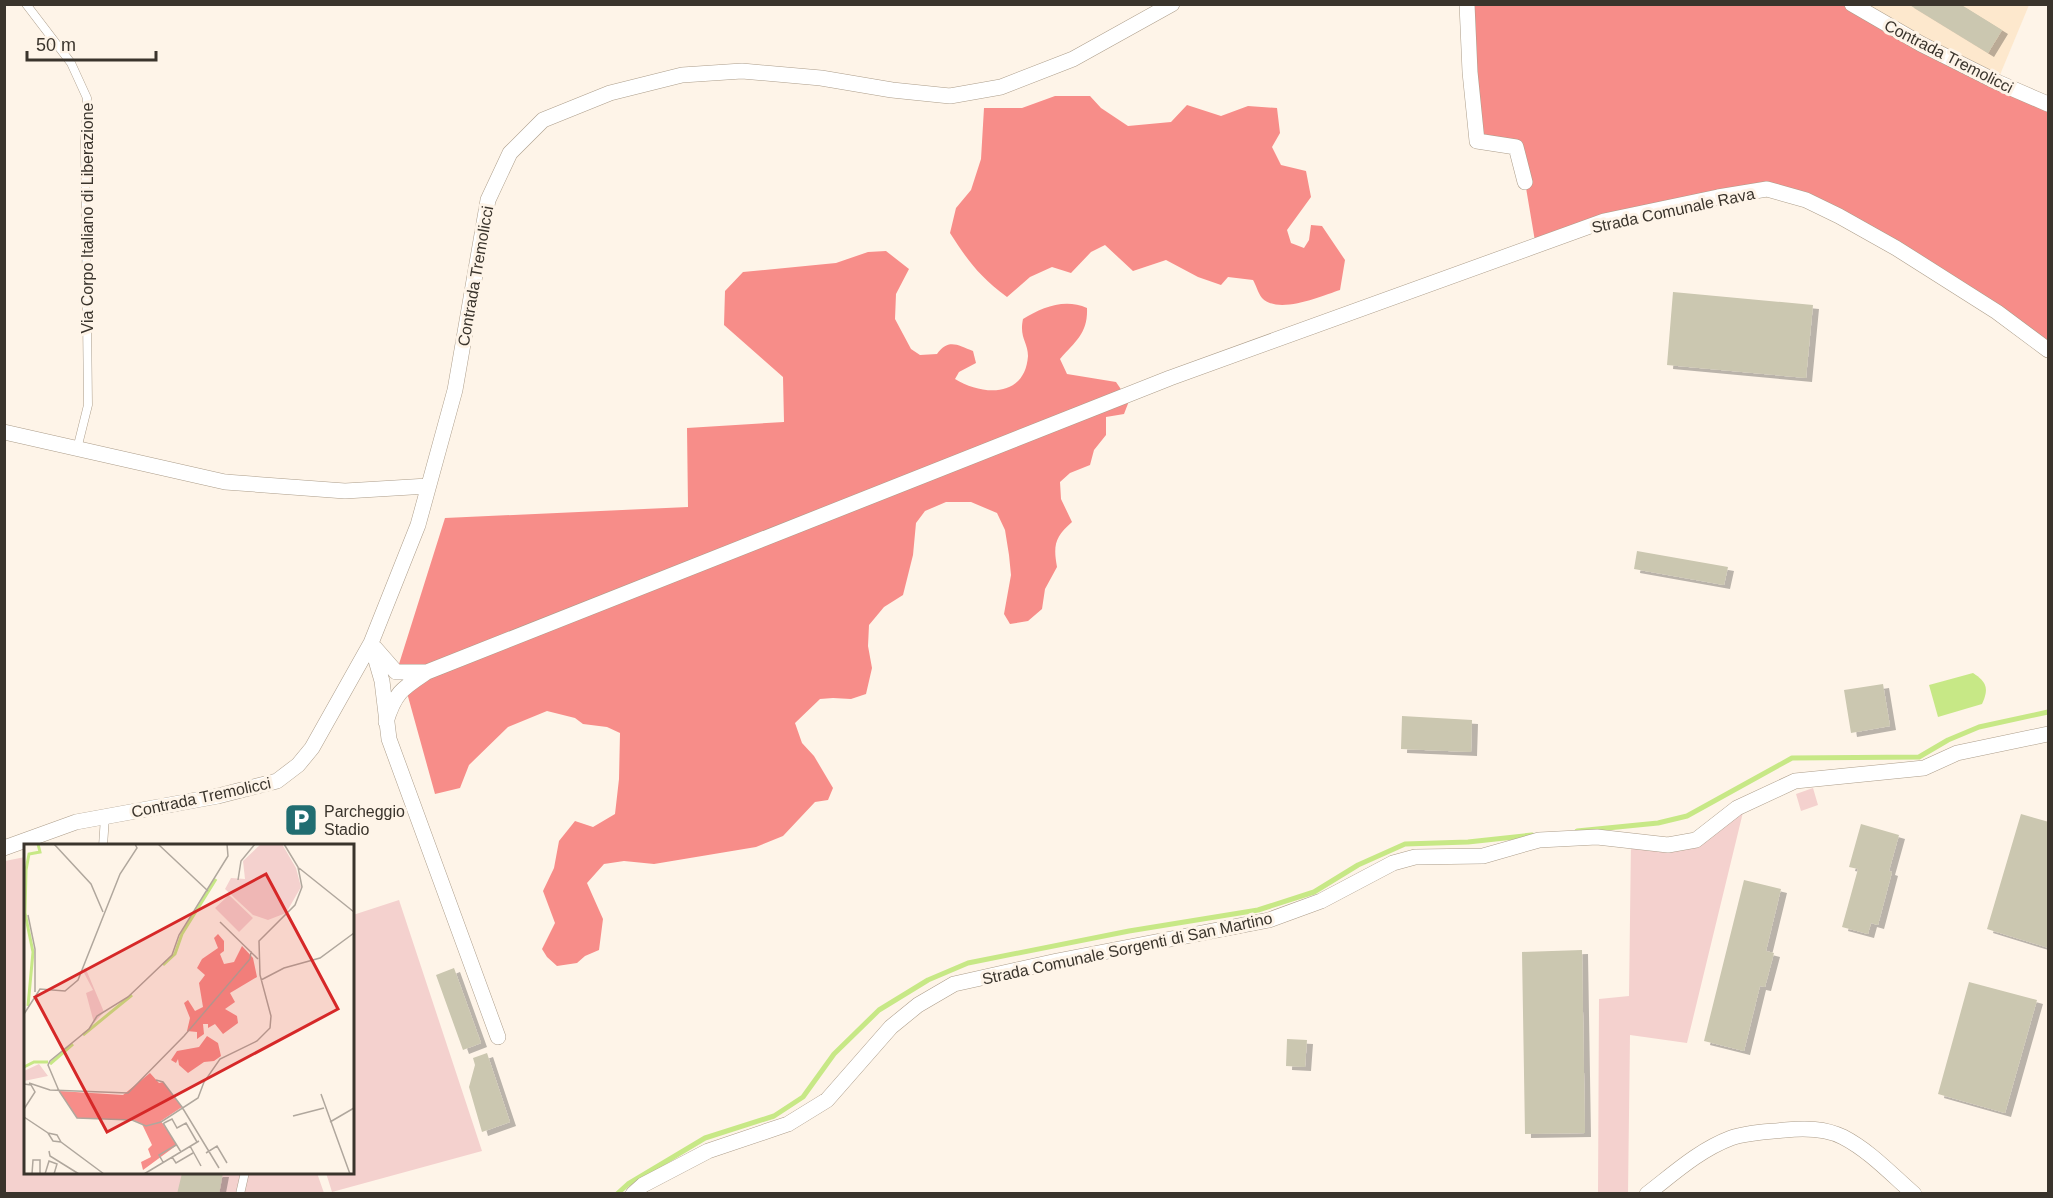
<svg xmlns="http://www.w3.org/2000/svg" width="2053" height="1198" viewBox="0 0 2053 1198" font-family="Arial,sans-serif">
	<defs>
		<filter id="shadow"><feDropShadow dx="6" dy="4" stdDeviation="0" flood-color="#0004"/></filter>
	</defs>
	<rect width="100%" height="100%" fill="#fef4e8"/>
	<path fill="#fde8cd" d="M1852 5H2029L1997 82Z"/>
	<path fill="#f4d1ce" d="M1813 788 1818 805 1801 811 1796 794Z
		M1745 804 1687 1043 1630 1035 1628 1193 1598 1194 1599 999 1629 996 1631 840H1696Z
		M25 857 26 1172 317 1173 324 1193H5V861Z
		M399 900 482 1151 332 1192 326 1173 352 1172 353 915Z"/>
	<path fill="#f78d89" d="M1467 5H1852L2048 104V350L1896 248 1767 189 1718 197 1536 247 1525 182 1516 147 1477 141Z
		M1055 96H1090L1101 108 1128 126 1171 122 1187 105 1221 116 1248 106 1277 108 1280 133 1272 147 1281 165 1306 171 1311 197 1287 230 1291 243 1304 248 1309 240 1311 225 1322 226 1345 260 1340 290C1322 296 1278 315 1262 298 1258 293 1256 285 1253 280L1228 277 1221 285 1198 277 1166 260 1133 271 1105 245 1091 252 1071 273 1052 267 1030 277 1007 297C979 276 968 261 950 233L956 208 971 190 981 159 984 108H1022Z
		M886 251 909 269 896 294 895 319 911 349 920 355 937 354C948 338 958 345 973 351L976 363 959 372 955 379C983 396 1025 398 1028 356 1028 342 1019 338 1023 319 1042 307 1065 298 1087 308 1088 333 1076 341 1060 359L1067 374 1116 382 1129 401 1124 414 1106 417V435L1094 450 1090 465 1070 473 1060 482 1061 499 1072 522C1055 537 1053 545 1057 567L1045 589 1042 609 1028 621 1010 624 1004 614 1011 575 1009 555 1005 530 997 513 971 502H946L925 511 916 523 913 555 903 595 884 607 869 625 868 646 872 668 866 694 851 699 833 698 820 699 795 723 802 743 814 756 833 788 828 800 815 802 783 836 756 847 654 864 624 861 604 864 587 883 603 919 599 950 585 956 577 963 557 966 547 957 542 949 555 923 543 891 554 868 559 841 575 821 593 827 615 814 619 779 620 733 607 727 583 724 575 718 547 711 508 727 469 765 460 788 435 794 399 664 445 518 688 507 687 428 784 422 783 377 724 325 725 291 743 272 836 263 868 252Z"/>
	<path fill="#c7e886" d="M1973 673C1987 682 1989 689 1982 704L1938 717 1929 685Z"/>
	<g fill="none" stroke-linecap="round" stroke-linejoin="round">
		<path stroke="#c7e886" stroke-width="5" d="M1577 831 1658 823 1687 816 1792 758 1919 757 1948 740 1979 727 2048 712
			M617 1194 628 1184 705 1138 774 1116 803 1097 834 1054 879 1010 928 980 968 963 1129 931 1258 910 1314 892 1358 865 1405 844 1468 842 1532 835"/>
	</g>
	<path fill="#cbc7b0" filter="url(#shadow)" d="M1908 4H1960L2002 30 1988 53Z
		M1673 292 1813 305 1806 378 1667 365Z
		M1637 551 1728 567 1724 585 1634 569Z
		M1883 684 1890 726 1851 733 1844 690Z
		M1402 716 1472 720 1471 752 1401 749Z
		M2021 814 2049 822V948L1987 929Z
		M1861 824 1899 835 1889 871 1892 872 1878 925 1871 923 1868 934 1842 927 1858 869 1849 867Z
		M1744 880 1781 889 1766 951 1774 953 1765 987 1760 986 1744 1051 1704 1041Z
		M1582 950 1585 1133 1525 1134 1522 952Z
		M454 968 481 1043 463 1050 436 975Z
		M1969 982 2037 1000 2005 1113 1938 1094Z
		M1287 1039 1307 1040 1305 1067 1286 1066Z
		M487 1053 510 1122 482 1132 469 1087 475 1065 473 1058Z
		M182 1173H223L219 1194H177Z"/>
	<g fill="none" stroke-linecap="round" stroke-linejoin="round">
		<g stroke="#ac9d8a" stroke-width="9">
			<path id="service" d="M26 4 71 63 87 98 85 142 88 405 77 449
				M103 846 105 817
				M240 1194 245 1172"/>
		</g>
		<g stroke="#ac9d8a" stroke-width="16">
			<path id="minor" d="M1467 4 1470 72 1477 141 1516 147 1525 182
				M1852 4 1921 44 1997 82 2048 104
				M4 432 225 482 345 491 428 486
				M371 643 382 681 389 739 498 1037
				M375 648 396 672H427
				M386 722C395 692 403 688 427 672L1170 378 1604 221 1718 197 1767 189 1806 200 1839 216 1896 248 1997 312 2048 350
				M4 848 76 822 218 796 277 781 298 765 312 748 371 643 418 525 455 390 488 200 510 153 543 120 610 93 682 75 742 71 821 78 892 90 950 96 1001 87 1073 59 1172 4
				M633 1194 643 1185 708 1151 788 1124 827 1100 891 1027 918 1005 954 984 1057 961 1269 920 1321 901 1393 863 1415 857 1483 856 1539 840 1597 837 1668 845 1696 840 1737 808 1795 781 1924 768 1957 753 2048 734
				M1647 1194C1673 1174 1699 1150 1731 1138 1748 1132 1767 1132 1785 1130 1805 1128 1825 1128 1843 1137 1870 1151 1891 1174 1914 1194"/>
		</g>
		<use href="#service" stroke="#fff" stroke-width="8"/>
		<use href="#minor" stroke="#fff" stroke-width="15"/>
	</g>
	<defs>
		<g id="parking-square" transform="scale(1.725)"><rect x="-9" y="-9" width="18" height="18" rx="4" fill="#216d71" stroke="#fef4e8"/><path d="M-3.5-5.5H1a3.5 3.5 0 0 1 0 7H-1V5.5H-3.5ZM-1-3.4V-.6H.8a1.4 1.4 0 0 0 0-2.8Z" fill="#fff"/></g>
	</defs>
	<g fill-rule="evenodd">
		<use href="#parking-square" x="301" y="820"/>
	</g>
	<g text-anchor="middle" stroke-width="6" stroke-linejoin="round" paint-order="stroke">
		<g font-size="16" fill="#3a342c" stroke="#fef4e8">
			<text transform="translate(1949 56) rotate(27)" y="6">Contrada Tremolicci</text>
			<text transform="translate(1673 210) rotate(-12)" y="6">Strada Comunale Rava</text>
			<text transform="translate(87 218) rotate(-90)" y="6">Via Corpo Italiano di Liberazione</text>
			<text transform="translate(475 276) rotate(-80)" y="6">Contrada Tremolicci</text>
			<text transform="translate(201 797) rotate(-12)" y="6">Contrada Tremolicci</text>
			<text transform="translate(1127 948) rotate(-12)" y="6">Strada Comunale Sorgenti di San Martino</text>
		</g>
		<g font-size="16" fill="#3a342c" stroke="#fef4e8" text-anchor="start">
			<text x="324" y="817">Parcheggio<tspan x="324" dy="18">Stadio</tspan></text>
		</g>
	</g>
	<g transform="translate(24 844)">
		<rect width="330" height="330" fill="#fef4e8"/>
		<path d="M237 0H258L272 24 277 43 262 69 244 76 229 71 201 45 207 34 221 35 219 17ZM205 51 229 74 215 88 191 64ZM61 123 80 168 70 179 62 149 69 146 59 127ZM15 220 24 232 0 237V227Z" fill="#f4d1ce"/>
		<path d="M194 90 200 97V107L196 110 200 120 210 118 218 102 229 114 233 133 206 149 211 158 201 165 213 172 214 179 199 190 191 180 184 184V180H179L180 190 173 195V188L163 187 166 174 160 159 164 156 171 167 179 163 175 139 181 131 173 124 178 115 194 104 190 94ZM183 192 194 199 197 212 190 217 180 218 164 229 155 221 154 215 152 219 147 216 153 207 175 203ZM126 229 135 239 139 238 158 263 137 277 153 301 119 326 117 318 127 313 124 305 128 301 118 280 109 276 53 274 35 247 99 251Z" fill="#f78d89"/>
		<path fill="none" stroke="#c7e886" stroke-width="3" d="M139 121 151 110 158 90 192 35M4 162 9 108 1 69 2 26 5 10 16 8 14 0M59 191 108 151M26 220 49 200M0 223 10 218H24"/>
		<path fill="none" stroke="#b0a79d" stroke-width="1.5" d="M30 0 67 40 79 68M134 0 184 47M203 0 204 12 155 91 148 111 104 153 73 172 65 185 26 217 24 221 35 247 53 274 108 276 122 282 137 278 174 254 180 238 196 215 233 197 246 184 247 172 236 131 235 97 271 61 278 43 274 23 260 0M275 24 330 68M214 36 217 17 231 0M4 71 11 105V148M196 78 234 115M237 136 260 124 296 114 330 89M0 170 16 145 41 147 54 136 96 30 113 4 111 0M132 236 139 238 158 263 195 324M5 239 26 246 104 249 160 192 226 115 227 107M0 240 7 241 11 248 0 265M297 250 326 330M269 272 300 264M0 273 24 289 29 297 37 298M306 278 330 264M139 279 157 308M140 279 148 275 153 284 162 279 173 298M24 289 33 291 37 298 80 330M166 302 177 322M25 307 26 312 55 330M182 309 193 302 203 319M148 313 152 319 169 309M139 318 135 311 152 301M8 330 9 316H16V330M21 330 25 317 33 320 30 330M120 330 175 297"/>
		<path fill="#d62828" fill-opacity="0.15" stroke="#d62828" stroke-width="3" d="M242 30 314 165 83 288 11 153Z"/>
		<rect width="330" height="330" fill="none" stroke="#3a342c" stroke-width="3"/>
	</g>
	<rect width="2053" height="1198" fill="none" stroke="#3a342c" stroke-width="12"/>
	<path d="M27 51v9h129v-9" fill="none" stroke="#3a342c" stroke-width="3"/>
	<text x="36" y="51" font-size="18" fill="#3a342c" stroke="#fef4e8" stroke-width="4.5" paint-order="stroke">50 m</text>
</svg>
